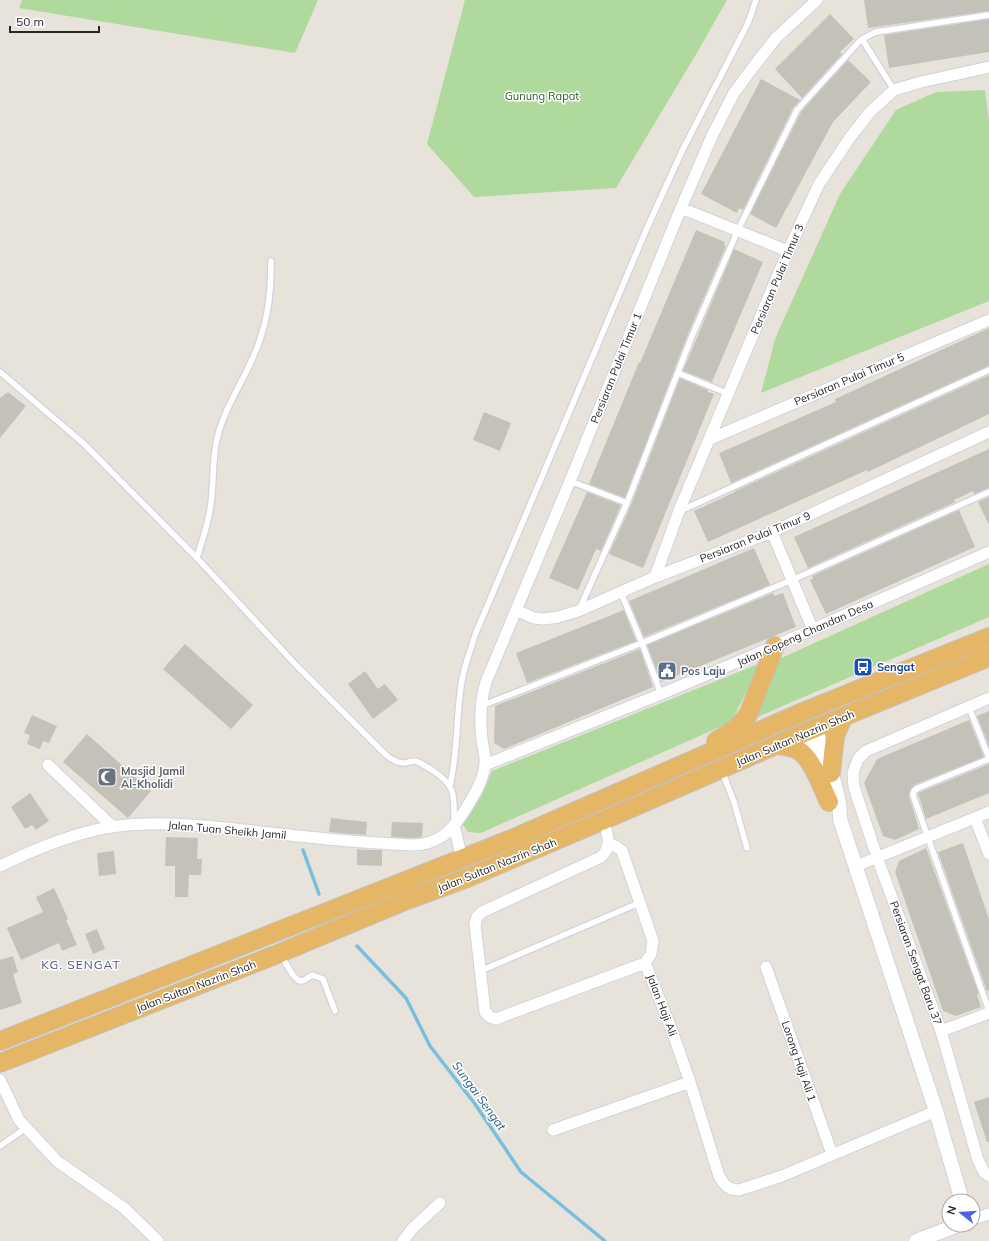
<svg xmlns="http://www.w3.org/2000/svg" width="989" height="1241" viewBox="0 0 989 1241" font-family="Mulish,sans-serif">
	<rect width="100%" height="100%" fill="#e8e3da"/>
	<path fill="#afd99d" d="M22 0H318L295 53 19 8Z
		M465 0H727L698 51 616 188 474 197 427 144Z
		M985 90 989 120V301L761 393 775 339 840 194 896 110 936 92Z
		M989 564V617L753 719 777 660Z
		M761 663 731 722 481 833 468 832 462 823 481 797 492 771Z"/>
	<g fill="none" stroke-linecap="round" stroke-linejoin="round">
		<path stroke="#78bfdf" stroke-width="3.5" d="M303 850 319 894
			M357 946 406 998 430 1046 475 1104 521 1172 605 1241"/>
	</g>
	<path fill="#c4c1b9" d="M864 0H989V11L868 28Z
		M830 14 854 39 840 52 842 54 802 98 775 69Z
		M989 19V52L889 68 884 35Z
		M848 60 871 82 833 122 776 228 750 214 801 112 808 104 810 105 808 104Z
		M761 79 800 100 793 108 743 210 739 208 737 213 701 194Z
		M696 230 725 242 724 245 726 246 688 334 625 498 589 484 639 362 640 363Z
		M734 249 763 262 712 382 683 371Z
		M989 328V366L731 483 719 453 836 402 835 399Z
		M989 375V414L868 472 867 470 708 542 694 511 735 492V491Z
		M680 378 708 390V392L714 394 643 568 609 554 631 505Z
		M8 392 26 406 0 438V398Z
		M484 412 511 423 500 451 473 440Z
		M989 449V488L974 494 973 491 954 500 955 502 808 568 794 537Z
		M587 492 621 505 601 551 596 549 578 590 549 578Z
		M989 497V525L978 502Z
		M959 510 975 547 826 614 810 580 813 579 812 576Z
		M754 548 770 585 644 637 629 601Z
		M773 593 774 596 783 593 796 627 661 682 647 645Z
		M624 610 636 641 527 683 516 653Z
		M185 644 253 705 231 729 163 669Z
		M640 649 653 687 504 749 494 743 495 706Z
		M365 671 378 689 385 684 398 700 373 719 348 684Z
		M989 711V746L977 716Z
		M32 715 57 726 49 743 43 741 40 749 27 744 30 735 24 733Z
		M969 720 984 757 916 784 911 788 909 796 919 829 895 840 883 836 864 783 877 759Z
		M87 734 151 791 128 818 63 762Z
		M989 764V793L926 819 918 793Z
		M30 793 49 821 36 830 32 825 25 829 11 807Z
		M331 818 367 822 366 835 329 832Z
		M392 822 423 823 422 837 413 838 391 837Z
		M166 837 198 838 197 859H202L201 875H189L188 897H175V866H165Z
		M963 843 989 919V990L987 991 938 852Z
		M926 848 979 994 977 995 981 1007 956 1016 943 1011 895 872 899 861Z
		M357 849 365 850H382V866L357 865Z
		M114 851 116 874 99 876 97 853Z
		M54 888 68 919 66 920 77 945 62 951 59 943 21 960 7 928 43 912 36 897Z
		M97 929 105 949 93 954 85 934Z
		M13 956 18 972 13 974 22 1003 0 1010V960Z
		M989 1097V1142H987L974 1102Z"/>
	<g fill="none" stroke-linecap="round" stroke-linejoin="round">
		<g stroke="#d0d2df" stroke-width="8">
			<path id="service" d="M862 39 894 90
				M0 372 83 443 197 558 296 665 386 755C392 760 397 763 405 763 408 762 412 761 415 761 420 762 427 767 432 770 457 786 454 796 454 823
				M678 373 729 394
				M570 481 627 503
				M680 511 989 370
				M197 558C202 540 209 522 211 503 214 482 212 459 217 439 223 412 239 388 250 364 267 328 271 300 271 261
				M621 593 642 643 661 694
				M579 610 627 503 692 336 738 230 797 110 857 44 862 39 876 32 989 15
				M481 706 642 643 792 580 989 492
				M969 707 989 758
				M989 759 918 788 914 791 913 795 989 1011
				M722 771 734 802 747 848
				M450 785C458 752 456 719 461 686 463 669 470 652 475 635L647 228 683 149 748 23 756 0
				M281 955C285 961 294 981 301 981 304 981 309 977 312 975L323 979 335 1011
				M480 971 639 903
				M0 1146 26 1128"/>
		</g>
		<g stroke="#d0d2df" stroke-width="13">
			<path id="minor" d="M681 208 788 251
				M710 439 989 320
				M772 532 813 630
				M655 577 679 511 788 251 819 184 851 136 870 112 894 90 921 82 989 67
				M516 610 534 618 544 619 558 617 578 611 655 577 772 532 989 432
				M989 698 866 751 858 759 853 773 854 787 877 857 941 1031 978 1160 984 1172 989 1176
				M48 765 113 827
				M485 765 661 694 754 655 989 552
				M975 818 989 854
				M604 820C607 835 613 846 601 857L482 912 477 917 475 924 485 1012 490 1017 496 1019 645 963 671 1028 690 1082 719 1176C725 1186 727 1189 739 1190L782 1176 936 1111
				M454 825 462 859
				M609 844 617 847 622 851 653 941 651 954 645 963
				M0 866C35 849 73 833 111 827 167 819 224 828 280 834 324 839 368 843 412 845 424 845 434 842 444 835 459 824 484 783 485 764 486 756 483 747 482 740 480 718 480 703 486 682L570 481 681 208 712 136 734 93 754 66 776 38 817 0
				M856 866 989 812
				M766 967 832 1154
				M941 1031 989 1013
				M0 1080 19 1120 57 1161 124 1208 158 1241
				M553 1130 690 1082
				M973 1219 989 1214
				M403 1241 412 1229 440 1203"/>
		</g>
		<g stroke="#d0d2df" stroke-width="16">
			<path id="tertiary" d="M815 728C824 754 841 792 840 819L936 1111 962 1201
				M806 732 818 768
				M916 1241 958 1225"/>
		</g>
		<g stroke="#c3c3c3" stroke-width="20">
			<path id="trunk" d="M716 741 734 730 748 715 775 646
				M775 745C784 746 794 746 802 753 814 763 822 788 829 802
				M831 773 835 736 843 717
				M0 1041 514 838 805 711 989 637
				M0 1063 280 953 407 900 467 878 604 820 806 732 989 657"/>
		</g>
		<use href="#service" stroke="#fff" stroke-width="5.5"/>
		<use href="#minor" stroke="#fff" stroke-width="11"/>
		<use href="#tertiary" stroke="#fff" stroke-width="14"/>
		<use href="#trunk" stroke="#e5b666" stroke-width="18"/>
	</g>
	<defs>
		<g id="bus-square" transform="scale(1)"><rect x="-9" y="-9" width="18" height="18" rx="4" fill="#1a4fb4" stroke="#fff"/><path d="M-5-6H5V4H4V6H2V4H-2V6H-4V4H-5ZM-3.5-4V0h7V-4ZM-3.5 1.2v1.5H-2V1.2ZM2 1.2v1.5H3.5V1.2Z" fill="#fff"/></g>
		<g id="civic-square" transform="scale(1)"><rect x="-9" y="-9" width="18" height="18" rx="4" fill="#5c6f8a" stroke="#fff"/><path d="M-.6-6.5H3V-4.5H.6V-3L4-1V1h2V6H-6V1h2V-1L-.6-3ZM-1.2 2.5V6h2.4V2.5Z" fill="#fff"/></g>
		<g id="mosque-square" transform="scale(1)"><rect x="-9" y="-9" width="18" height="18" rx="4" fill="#6b7280" stroke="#fff"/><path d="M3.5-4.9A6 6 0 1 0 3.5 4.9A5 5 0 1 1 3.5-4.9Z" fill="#fff"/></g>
	</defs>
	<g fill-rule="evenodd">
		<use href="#bus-square" x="863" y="667"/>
		<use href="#civic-square" x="667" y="671"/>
		<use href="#mosque-square" x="107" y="777"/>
	</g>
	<g text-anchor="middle" stroke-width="3" stroke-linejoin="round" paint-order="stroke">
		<g font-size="11" fill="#2a5b21" stroke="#fff">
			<text x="542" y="100">Gunung Rapat</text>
		</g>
		<g font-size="11" fill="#272727" stroke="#fff">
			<text transform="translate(777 279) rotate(-67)" y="4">Persiaran Pulai Timur 3</text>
			<text transform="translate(616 368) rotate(-68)" y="4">Persiaran Pulai Timur 1</text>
			<text transform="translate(849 379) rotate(-23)" y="4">Persiaran Pulai Timur 5</text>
			<text transform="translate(755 537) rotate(-22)" y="4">Persiaran Pulai Timur 9</text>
			<text transform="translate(805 633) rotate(-24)" y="4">Jalan Gopeng Chandan Desa</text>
			<text transform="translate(795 738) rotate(-23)" y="4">Jalan Sultan Nazrin Shah</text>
			<text transform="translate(227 830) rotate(5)" y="4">Jalan Tuan Sheikh Jamil</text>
			<text transform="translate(497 865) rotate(-22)" y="4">Jalan Sultan Nazrin Shah</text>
			<text transform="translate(916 963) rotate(70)" y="4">Persiaran Sengat Baru 37</text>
			<text transform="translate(196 986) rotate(-21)" y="4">Jalan Sultan Nazrin Shah</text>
			<text transform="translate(662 1005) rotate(69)" y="4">Jalan Haji Ali</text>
			<text transform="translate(799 1061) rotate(71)" y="4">Lorong Haji Ali 1</text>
		</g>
		<g font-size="11" font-weight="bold" fill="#164399" stroke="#fff" text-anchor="start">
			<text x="877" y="671">Sengat</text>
		</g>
		<g font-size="11" font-weight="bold" fill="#4e5e75" stroke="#fff" text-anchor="start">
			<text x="681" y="675">Pos Laju</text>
		</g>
		<g font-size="11" font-weight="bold" fill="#5b616d" stroke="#fff" text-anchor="start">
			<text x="121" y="775">Masjid Jamil<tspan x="121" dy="13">Al-Kholidi</tspan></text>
		</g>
		<g font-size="12" letter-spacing="1" fill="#4d5272" stroke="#fff">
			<text x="81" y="969">KG. SENGAT</text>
		</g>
		<g font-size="12" font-style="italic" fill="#1c5d87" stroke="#fff">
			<text transform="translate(479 1096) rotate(54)" y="4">Sungai Sengat</text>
		</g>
	</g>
	<g transform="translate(961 1213) rotate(287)"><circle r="19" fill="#ffffff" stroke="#a9a9a9"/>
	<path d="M0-3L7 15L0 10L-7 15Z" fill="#4c61e4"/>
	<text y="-6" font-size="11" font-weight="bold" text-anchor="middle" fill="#272727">N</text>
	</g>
	<path d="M10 26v6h89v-6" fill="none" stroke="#272727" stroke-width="2"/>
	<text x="16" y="26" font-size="12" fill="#272727" stroke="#ffffff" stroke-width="3" paint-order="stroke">50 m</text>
</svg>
